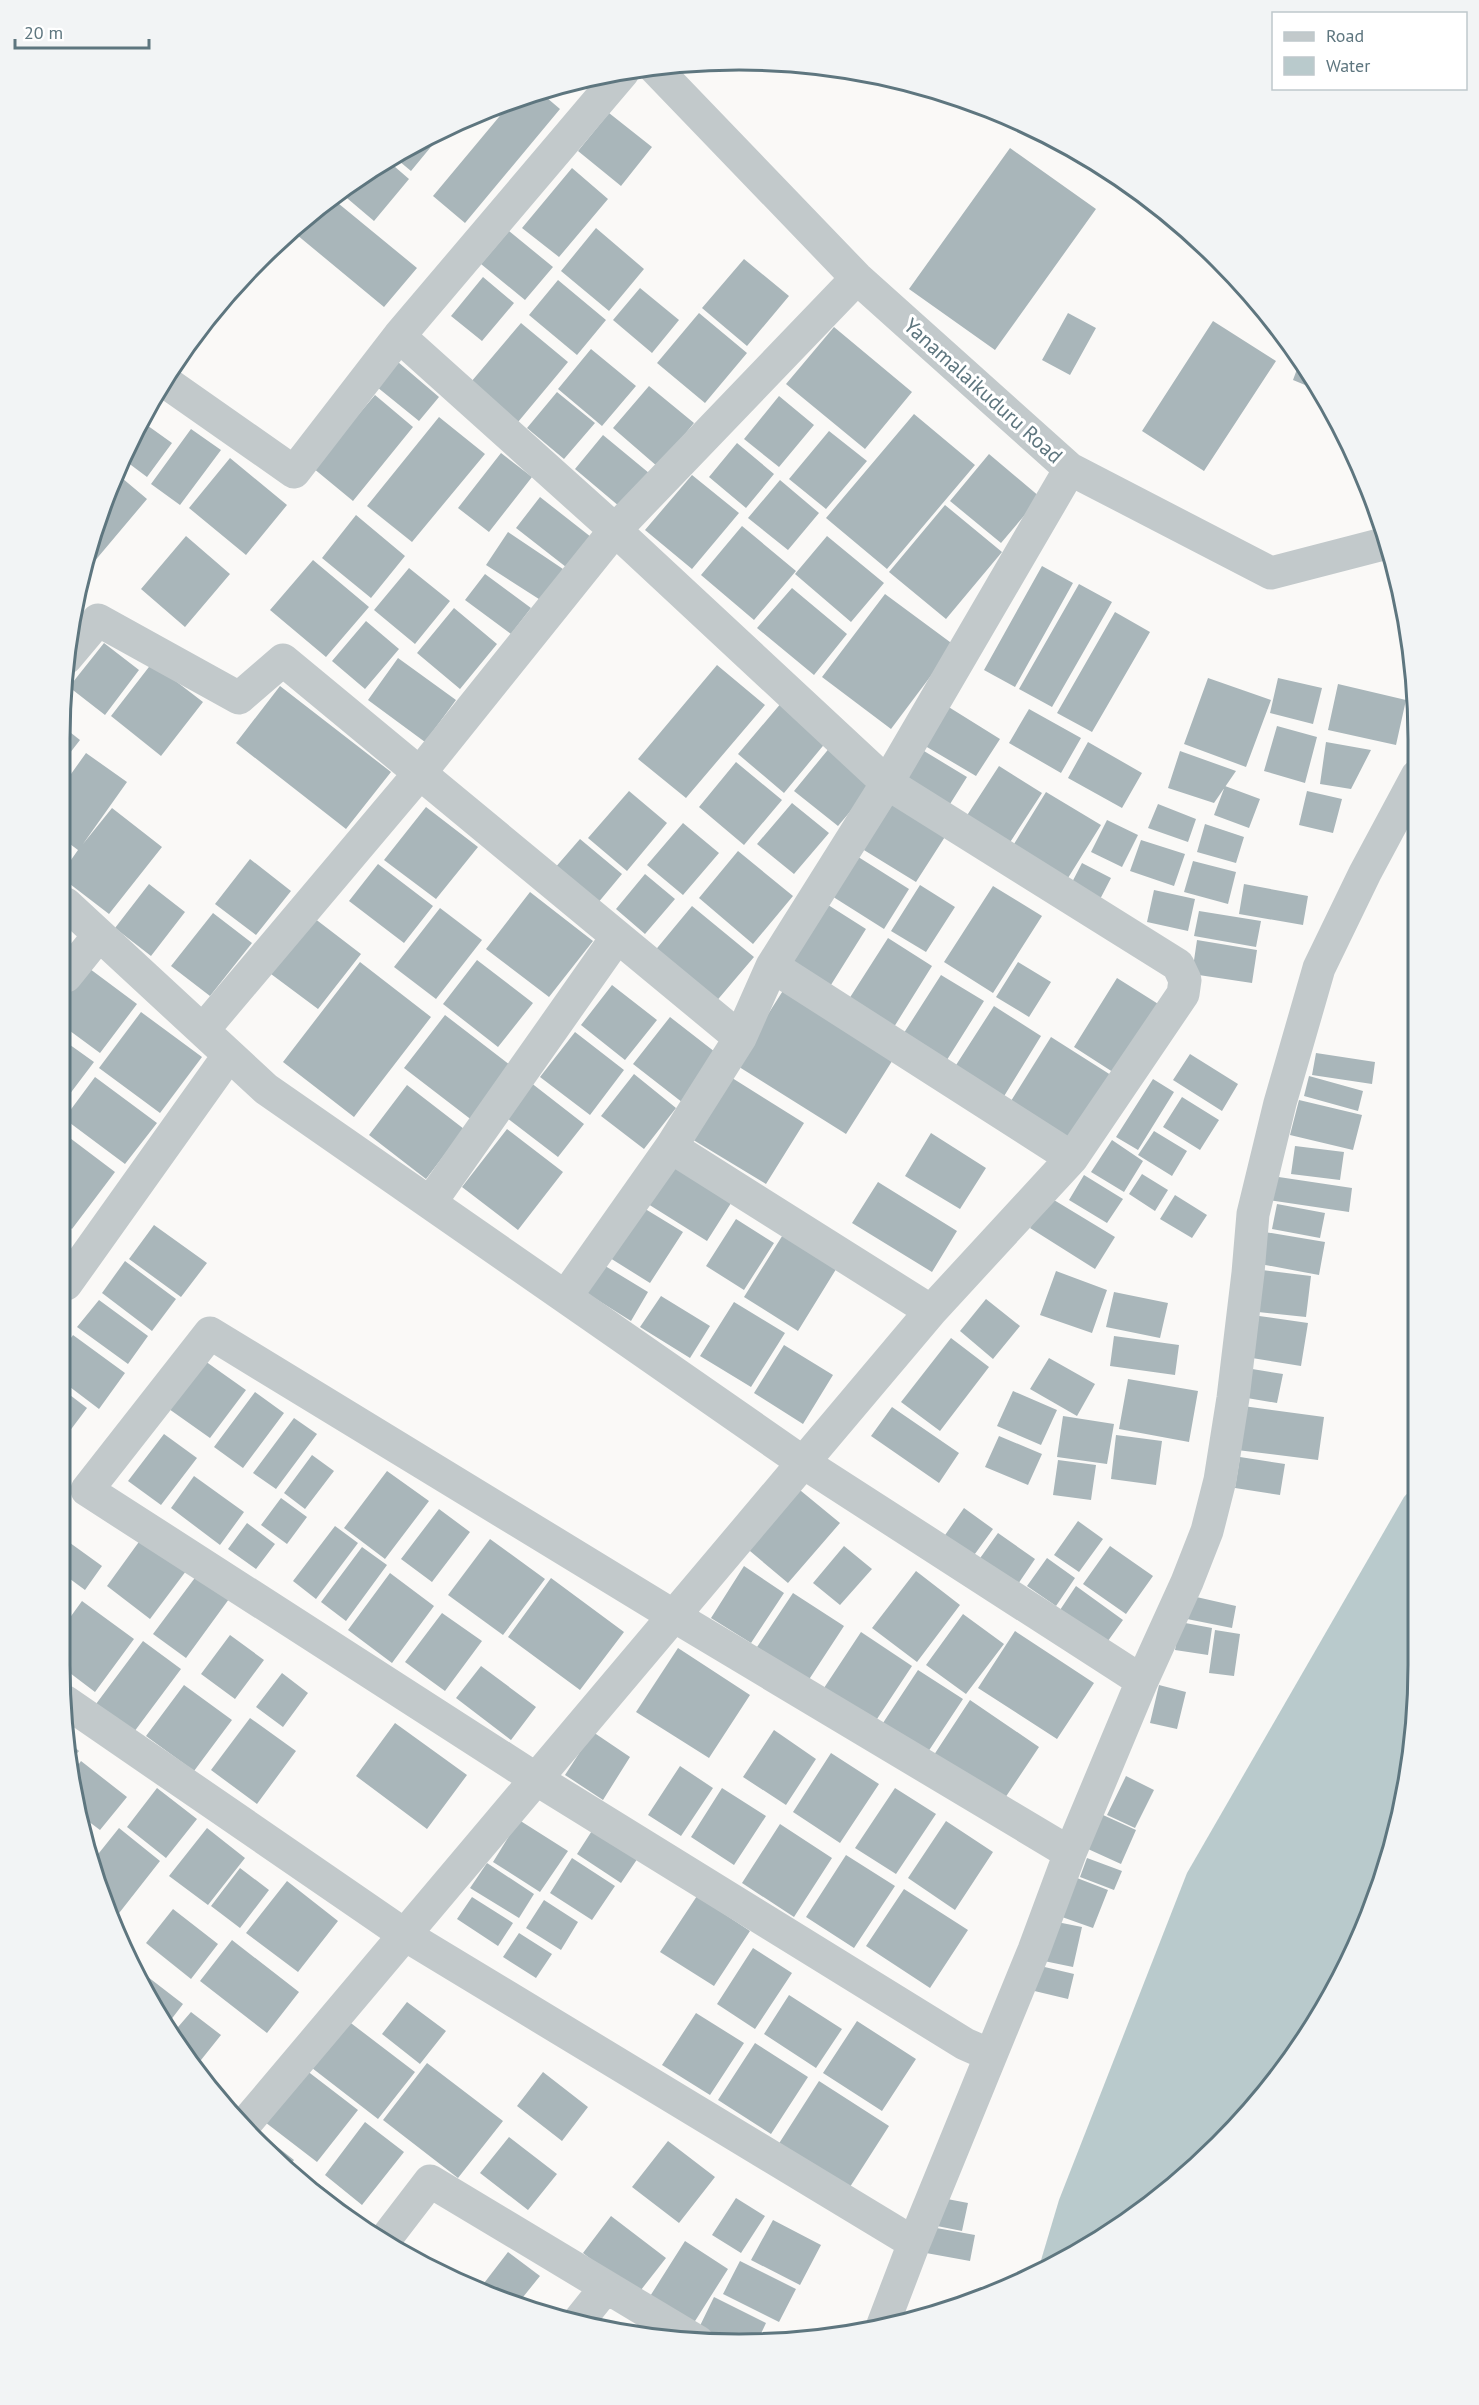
<svg xmlns="http://www.w3.org/2000/svg" width="1479" height="2405" viewBox="0 0 1479 2405" font-family="'PT Sans',sans-serif">
	<rect width="100%" height="100%" fill="#faf9f7"/>
	<path fill="#b9cacc" d="M1414 1486 1413 1754 1367 1925 1279 2079 1153 2205 1036 2277 1059 2200 1187 1873 1404 1497Z"/>
	<path fill="#a9b6ba" d="M540 92 560 109 465 223 433 196 514 99Z
		M609 113 652 147 621 186 578 151Z
		M444 131 411 171 393 156 399 151Z
		M1010 148 1096 209 995 350 909 289Z
		M387 160 409 179 374 221 341 193Z
		M572 168 608 199 559 257 522 228Z
		M333 199 417 268 384 307 291 230Z
		M596 228 644 269 609 311 561 271Z
		M509 231 553 267 525 300 481 264Z
		M744 259 789 296 747 346 702 308Z
		M483 277 514 303 482 341 451 316Z
		M558 280 606 320 577 355 529 315Z
		M640 288 679 320 652 353 613 320Z
		M699 313 747 353 705 403 657 363Z
		M1068 313 1096 328 1070 375 1042 360Z
		M1213 321 1276 361 1204 471 1142 431Z
		M521 323 568 362 518 422 471 382Z
		M834 327 912 392 865 449 786 384Z
		M591 349 636 386 602 426 558 389Z
		M1300 361 1312 378 1322 392 1293 380Z
		M398 362 439 397 419 421 377 387Z
		M649 386 694 423 658 467 613 428Z
		M557 392 595 423 564 459 527 428Z
		M375 395 413 427 353 501 313 468Z
		M779 396 814 425 779 467 744 439Z
		M914 414 975 465 887 569 826 518Z
		M439 417 485 454 412 542 367 506Z
		M144 423 172 443 147 477 123 459Z
		M191 429 221 450 180 505 151 484Z
		M829 431 867 461 826 509 789 479Z
		M603 435 655 478 626 512 575 469Z
		M737 443 774 474 746 508 709 477Z
		M501 453 532 477 489 532 458 508Z
		M989 454 1040 497 1001 543 950 501Z
		M230 458 287 505 246 555 189 508Z
		M116 473 147 499 88 569 112 480Z
		M692 475 739 513 692 569 645 530Z
		M780 480 819 513 788 550 748 518Z
		M540 497 591 537 566 567 516 528Z
		M945 505 1002 552 946 619 889 572Z
		M356 515 405 556 371 598 322 558Z
		M742 526 796 571 754 620 701 575Z
		M508 532 563 569 542 601 486 565Z
		M186 536 230 574 185 627 141 589Z
		M827 536 884 583 851 622 795 574Z
		M313 560 369 607 326 657 270 610Z
		M1042 566 1073 583 1015 687 984 670Z
		M409 568 450 601 415 644 374 610Z
		M485 574 531 608 511 634 465 600Z
		M1079 584 1112 602 1052 707 1019 689Z
		M792 588 847 634 814 675 757 628Z
		M885 594 954 645 891 729 822 677Z
		M454 608 497 644 460 689 417 653Z
		M1115 612 1150 632 1092 732 1057 713Z
		M366 621 399 649 365 689 332 661Z
		M104 643 139 670 105 715 69 687Z
		M398 658 456 700 425 742 368 700Z
		M152 663 203 702 161 756 111 716Z
		M717 665 765 705 686 798 638 759Z
		M1208 678 1271 700 1246 767 1184 744Z
		M1278 678 1322 688 1313 724 1270 713Z
		M1338 684 1406 700 1396 745 1328 730Z
		M280 686 391 772 346 829 236 743Z
		M939 701 1000 739 976 776 915 740Z
		M782 702 827 741 784 793 738 754Z
		M1029 709 1081 738 1061 773 1009 743Z
		M1277 726 1317 737 1305 783 1264 771Z
		M66 729 80 740 66 758Z
		M1088 742 1142 773 1122 808 1068 778Z
		M1326 742 1371 750 1351 789 1320 784Z
		M831 746 875 782 838 826 794 791Z
		M924 751 967 777 945 812 903 786Z
		M1180 751 1236 771 1214 803 1168 788Z
		M86 753 127 782 83 844 112 808 162 847 109 914 66 881V867L78 850 66 841V781Z
		M736 762 782 800 744 845 699 807Z
		M999 766 1042 793 1007 847 964 820Z
		M1225 786 1260 799 1249 828 1214 815Z
		M629 791 667 823 627 871 588 838Z
		M1307 791 1342 799 1333 833 1299 825Z
		M1046 792 1101 825 1063 886 1009 852Z
		M892 793 950 829 916 882 859 847Z
		M792 803 829 833 794 874 757 844Z
		M1158 804 1196 819 1188 842 1148 828Z
		M426 807 478 847 436 899 384 860Z
		M1107 820 1138 835 1122 867 1091 852Z
		M683 823 719 853 683 895 647 865Z
		M1205 824 1244 837 1236 863 1197 852Z
		M580 839 622 874 597 904 554 869Z
		M1141 840 1185 854 1174 886 1130 871Z
		M738 851 793 896 753 944 699 898Z
		M852 853 909 889 884 929 827 893Z
		M250 859 291 891 256 935 215 904Z
		M1193 861 1236 872 1228 904 1184 892Z
		M1082 863 1111 878 1096 907 1067 892Z
		M378 864 433 906 404 943 349 901Z
		M645 874 675 899 645 934 616 909Z
		M149 884 185 912 151 956 115 928Z
		M1244 884 1308 896 1303 925 1239 914Z
		M920 885 955 907 926 952 891 931Z
		M993 886 1042 916 993 993 944 962Z
		M1154 890 1195 899 1188 931 1147 922Z
		M530 892 593 941 549 997 486 949Z
		M825 903 866 929 829 988 788 962Z
		M692 906 754 957 714 1004 653 953Z
		M440 908 482 940 436 999 394 967Z
		M1199 911 1261 921 1256 947 1194 936Z
		M213 913 252 943 210 996 171 966Z
		M314 918 361 954 318 1009 271 974Z
		M888 938 932 966 894 1027 849 999Z
		M1197 940 1257 950 1252 983 1192 974Z
		M477 960 533 1003 498 1047 443 1004Z
		M360 962 431 1017 354 1117 283 1062Z
		M1018 962 1051 982 1029 1017 996 997Z
		M86 966 137 1004 100 1053 66 1028V992Z
		M941 975 984 1001 945 1063 902 1036Z
		M1117 978 1163 1007 1119 1076 1074 1047Z
		M612 985 657 1020 625 1060 581 1025Z
		M784 989 894 1058 846 1134 736 1065Z
		M994 1006 1041 1036 998 1106 949 1076Z
		M141 1012 202 1057 160 1113 99 1068Z
		M445 1015 514 1068 473 1121 404 1068Z
		M670 1017 724 1059 687 1106 633 1064Z
		M575 1032 624 1070 590 1115 540 1077Z
		M1051 1037 1114 1077 1069 1149 1006 1109Z
		M66 1042 94 1062 66 1099Z
		M1316 1053 1375 1062 1372 1084 1312 1075Z
		M1190 1054 1238 1084 1222 1111 1173 1080Z
		M634 1074 676 1108 644 1149 601 1116Z
		M729 1076 804 1123 766 1184 690 1138Z
		M1309 1076 1363 1091 1358 1111 1304 1096Z
		M95 1077 157 1123 125 1164 66 1120V1116Z
		M1153 1079 1174 1092 1138 1150 1116 1137Z
		M530 1082 584 1124 558 1157 503 1115Z
		M407 1085 464 1129 426 1179 369 1135Z
		M1182 1097 1219 1120 1200 1150 1163 1127Z
		M1299 1100 1362 1115 1353 1150 1290 1135Z
		M507 1129 563 1172 518 1230 462 1187Z
		M1154 1131 1187 1151 1172 1176 1138 1155Z
		M931 1133 986 1168 960 1209 905 1176Z
		M66 1135 115 1172 72 1229 66 1224Z
		M1112 1140 1143 1161 1124 1192 1091 1172Z
		M1295 1146 1344 1152 1340 1180 1291 1174Z
		M674 1162 733 1200 707 1241 648 1204Z
		M1142 1174 1168 1190 1155 1211 1129 1194Z
		M1084 1175 1123 1199 1107 1223 1069 1200Z
		M1272 1176 1352 1188 1349 1212 1268 1200Z
		M878 1182 957 1231 932 1272 852 1223Z
		M1175 1195 1207 1215 1192 1238 1160 1219Z
		M1049 1197 1115 1237 1095 1269 1030 1228Z
		M1277 1204 1325 1213 1320 1238 1272 1229Z
		M642 1207 683 1232 650 1283 610 1258Z
		M736 1219 774 1243 744 1290 706 1266Z
		M154 1225 207 1263 181 1297 129 1259Z
		M1265 1232 1325 1242 1319 1275 1260 1264Z
		M784 1233 838 1266 798 1331 744 1297Z
		M125 1261 176 1299 152 1331 102 1293Z
		M597 1261 648 1292 631 1321 580 1289Z
		M1262 1270 1311 1276 1306 1317 1258 1312Z
		M1056 1271 1107 1290 1092 1333 1040 1315Z
		M1114 1292 1168 1303 1160 1338 1106 1327Z
		M661 1296 710 1326 690 1358 640 1327Z
		M986 1299 1020 1326 993 1359 960 1331Z
		M99 1300 148 1336 128 1364 77 1327Z
		M734 1302 785 1333 751 1387 700 1356Z
		M1259 1316 1308 1323 1301 1366 1252 1358Z
		M73 1335 125 1373 99 1409 66 1384V1345Z
		M1114 1336 1179 1345 1175 1375 1110 1366Z
		M951 1338 989 1367 940 1431 901 1402Z
		M784 1345 833 1375 803 1424 754 1393Z
		M1049 1358 1095 1384 1077 1416 1030 1389Z
		M205 1361 246 1390 210 1438 169 1409Z
		M1246 1368 1283 1374 1277 1403 1241 1397Z
		M1128 1379 1198 1391 1189 1442 1119 1429Z
		M1013 1391 1057 1410 1041 1445 997 1426Z
		M66 1392 87 1408 66 1436Z
		M255 1392 284 1413 243 1468 214 1447Z
		M1243 1406 1324 1417 1318 1460 1237 1450Z
		M892 1407 959 1453 939 1483 871 1436Z
		M1063 1416 1114 1424 1107 1464 1057 1457Z
		M294 1418 317 1434 276 1489 253 1473Z
		M164 1434 197 1458 161 1505 128 1481Z
		M1116 1435 1162 1441 1156 1485 1111 1479Z
		M999 1436 1042 1454 1028 1485 985 1467Z
		M312 1455 334 1471 305 1509 284 1493Z
		M1240 1457 1285 1464 1280 1495 1235 1488Z
		M1058 1460 1096 1465 1091 1500 1053 1495Z
		M387 1471 429 1501 385 1559 344 1528Z
		M194 1476 244 1512 220 1545 171 1508Z
		M795 1486 840 1523 788 1583 744 1546Z
		M281 1498 307 1517 287 1544 261 1525Z
		M964 1508 993 1529 972 1558 943 1538Z
		M439 1509 470 1532 432 1582 401 1559Z
		M1078 1521 1103 1539 1079 1572 1054 1555Z
		M247 1523 275 1544 256 1569 228 1549Z
		M335 1526 358 1543 316 1599 293 1581Z
		M998 1533 1035 1559 1016 1587 978 1561Z
		M141 1539 186 1571 150 1619 107 1586Z
		M490 1539 545 1579 503 1635 448 1595Z
		M66 1540 102 1566 85 1590 66 1576Z
		M844 1546 872 1569 840 1605 813 1583Z
		M1110 1546 1153 1576 1126 1614 1083 1584Z
		M362 1547 387 1565 346 1621 321 1602Z
		M1047 1558 1075 1578 1056 1606 1027 1586Z
		M744 1566 784 1593 751 1643 711 1618Z
		M916 1571 960 1605 917 1662 872 1628Z
		M390 1573 434 1606 392 1663 348 1630Z
		M197 1575 229 1599 186 1658 153 1634Z
		M551 1578 624 1632 580 1690 508 1637Z
		M1076 1586 1123 1620 1105 1645 1058 1613Z
		M793 1593 844 1626 808 1681 757 1647Z
		M1192 1596 1236 1606 1232 1628 1187 1619Z
		M82 1601 134 1639 95 1692 66 1670V1623Z
		M442 1613 482 1641 445 1691 405 1662Z
		M963 1614 1004 1644 966 1694 926 1665Z
		M1180 1622 1212 1628 1208 1655 1175 1650Z
		M1215 1630 1240 1634 1234 1676 1209 1673Z
		M1015 1631 1094 1683 1057 1739 978 1688Z
		M861 1632 912 1666 873 1725 822 1691Z
		M230 1635 264 1660 235 1699 201 1674Z
		M143 1641 181 1669 134 1732 96 1704Z
		M678 1648 750 1695 709 1758 636 1712Z
		M481 1666 536 1707 511 1740 456 1698Z
		M918 1670 963 1699 924 1758 879 1729Z
		M282 1673 308 1693 283 1727 256 1707Z
		M184 1685 232 1720 194 1771 146 1736Z
		M1159 1685 1186 1692 1177 1729 1150 1723Z
		M970 1700 1039 1747 999 1807 930 1761Z
		M250 1718 296 1751 257 1804 211 1770Z
		M395 1723 467 1775 427 1829 356 1776Z
		M774 1730 816 1759 786 1805 743 1777Z
		M593 1732 630 1757 603 1800 565 1775Z
		M66 1740 79 1751 68 1764 66 1755Z
		M831 1753 879 1784 840 1843 793 1812Z
		M81 1761 127 1797 100 1830 80 1815 71 1775Z
		M680 1766 713 1788 681 1836 648 1815Z
		M1126 1776 1154 1790 1135 1828 1107 1815Z
		M157 1788 197 1819 166 1858 127 1827Z
		M722 1788 766 1816 734 1865 691 1837Z
		M895 1788 936 1814 896 1874 855 1848Z
		M1103 1815 1136 1830 1121 1864 1088 1849Z
		M519 1820 568 1851 540 1892 493 1862Z
		M946 1821 993 1852 955 1910 908 1878Z
		M597 1823 642 1852 621 1883 577 1854Z
		M780 1824 832 1858 794 1917 742 1883Z
		M119 1828 160 1861 116 1917 107 1910 96 1884 91 1863Z
		M207 1828 245 1858 208 1905 169 1876Z
		M846 1855 895 1886 854 1948 806 1917Z
		M572 1858 615 1886 592 1920 550 1893Z
		M1087 1858 1122 1871 1114 1890 1080 1877Z
		M487 1863 534 1894 519 1918 470 1888Z
		M240 1868 269 1890 240 1928 211 1906Z
		M1077 1878 1108 1890 1093 1928 1062 1917Z
		M287 1881 338 1921 298 1972 246 1933Z
		M904 1889 968 1930 930 1988 866 1946Z
		M697 1896 750 1931 714 1986 660 1952Z
		M472 1897 513 1923 498 1946 457 1919Z
		M544 1900 578 1922 561 1950 526 1928Z
		M173 1909 218 1944 191 1979 146 1943Z
		M1052 1921 1082 1927 1073 1967 1044 1961Z
		M519 1933 552 1954 536 1978 503 1957Z
		M232 1940 299 1992 267 2033 200 1981Z
		M753 1948 792 1973 755 2029 717 2004Z
		M1032 1964 1074 1974 1068 1999 1026 1989Z
		M148 1977 183 2004 167 2025 142 1985Z
		M789 1995 842 2029 816 2068 764 2034Z
		M407 2002 446 2031 420 2064 382 2034Z
		M191 2012 221 2035 197 2065 187 2057 172 2034Z
		M696 2013 744 2043 710 2095 662 2065Z
		M339 2014 415 2072 378 2119 303 2061Z
		M857 2021 916 2059 882 2111 823 2073Z
		M755 2043 808 2077 771 2134 718 2100Z
		M427 2063 503 2121 458 2178 383 2120Z
		M302 2067 358 2110 317 2162 261 2119Z
		M543 2072 588 2107 562 2141 517 2106Z
		M819 2081 889 2126 848 2190 778 2145Z
		M206 2083 223 2096 221 2100 205 2084Z
		M365 2122 404 2152 362 2205 325 2175Z
		M253 2128 294 2160 289 2167 251 2130Z
		M509 2137 557 2174 528 2210 480 2173Z
		M668 2141 715 2177 679 2223 632 2187Z
		M312 2179 352 2209 346 2217 326 2205 307 2185Z
		M736 2198 765 2216 741 2253 712 2235Z
		M942 2198 968 2203 962 2231 937 2226Z
		M611 2216 666 2258 637 2295 583 2253Z
		M773 2220 821 2245 800 2285 751 2260Z
		M931 2227 975 2235 970 2261 926 2253Z
		M685 2241 728 2269 690 2329 647 2301Z
		M508 2252 540 2276 515 2307 478 2291Z
		M740 2261 796 2289 779 2322 723 2294Z
		M714 2297 766 2323 756 2344 710 2343 695 2336Z
		M610 2321 626 2333 604 2328Z"/>
	<g fill="none" stroke-linecap="round" stroke-linejoin="round">
		<path stroke="#c2c9cb" stroke-width="33" d="M653 66 857 278 1070 469 1271 573 1387 543
			M399 336 623 72
			M167 383 294 472 399 336 615 530 857 278
			M66 658 98 620 239 698 283 660 740 1038
			M66 904 266 1089 804 1463 1142 1681
			M772 966 1072 1158
			M66 976 99 935
			M203 1030 419 774 615 530 887 783 772 966 740 1038 671 1147 566 1296
			M671 1147 931 1311
			M430 1203 617 937
			M66 1284 229 1055
			M66 1702 405 1935 914 2243
			M990 2055 965 2044 536 1779 87 1490 210 1333 674 1616 1070 1853
			M245 2124 931 1311 1072 1158 1183 994 1185 980 1178 965 887 783 1070 469
			M384 2241 430 2181 698 2342
			M578 2322 606 2287
			M882 2327 914 2243 1034 1950 1070 1853 1142 1681 1187 1582 1207 1531 1220 1480 1233 1398 1248 1273 1253 1214 1280 1103 1319 968 1365 873 1417 776"/>
	</g>
	<g text-anchor="middle" stroke-width="6" stroke-linejoin="round" paint-order="stroke">
		<g font-size="21" fill="#5e767f" stroke="#fff">
			<text transform="translate(983 391) rotate(42)" y="7">Yanamalaikuduru Road</text>
		</g>
	</g>
	<path d="M0 0H1479V2405H0ZM739 70H739A669 669 0 0 1 1408 739V1665A669 669 0 0 1 739 2334H739A669 669 0 0 1 70 1665V739A669 669 0 0 1 739 70Z" fill="#f2f4f5" fill-rule="evenodd"/>
	<path fill="none" stroke="#5e767f" stroke-width="3" d="M739 70H739A669 669 0 0 1 1408 739V1665A669 669 0 0 1 739 2334H739A669 669 0 0 1 70 1665V739A669 669 0 0 1 739 70Z"/>
	<rect x="1272" y="12" width="195" height="78" fill="#ffffff" stroke="#bfc8cc" stroke-width="1.5"/>
	<rect x="1284" y="32" width="30" height="9" fill="#c2c9cb" stroke="#bfc8cc" stroke-width="1.5"/>
	<text x="1326" y="42" font-size="18" fill="#5e767f">Road</text>
	<rect x="1284" y="57" width="30" height="18" fill="#b9cacc" stroke="#bfc8cc" stroke-width="1.5"/>
	<text x="1326" y="72" font-size="18" fill="#5e767f">Water</text>
	<path d="M15 39v9h134v-9" fill="none" stroke="#5e767f" stroke-width="3"/>
	<text x="24" y="39" font-size="18" fill="#5e767f" stroke="#ffffff" stroke-width="4.5" paint-order="stroke">20 m</text>
</svg>
